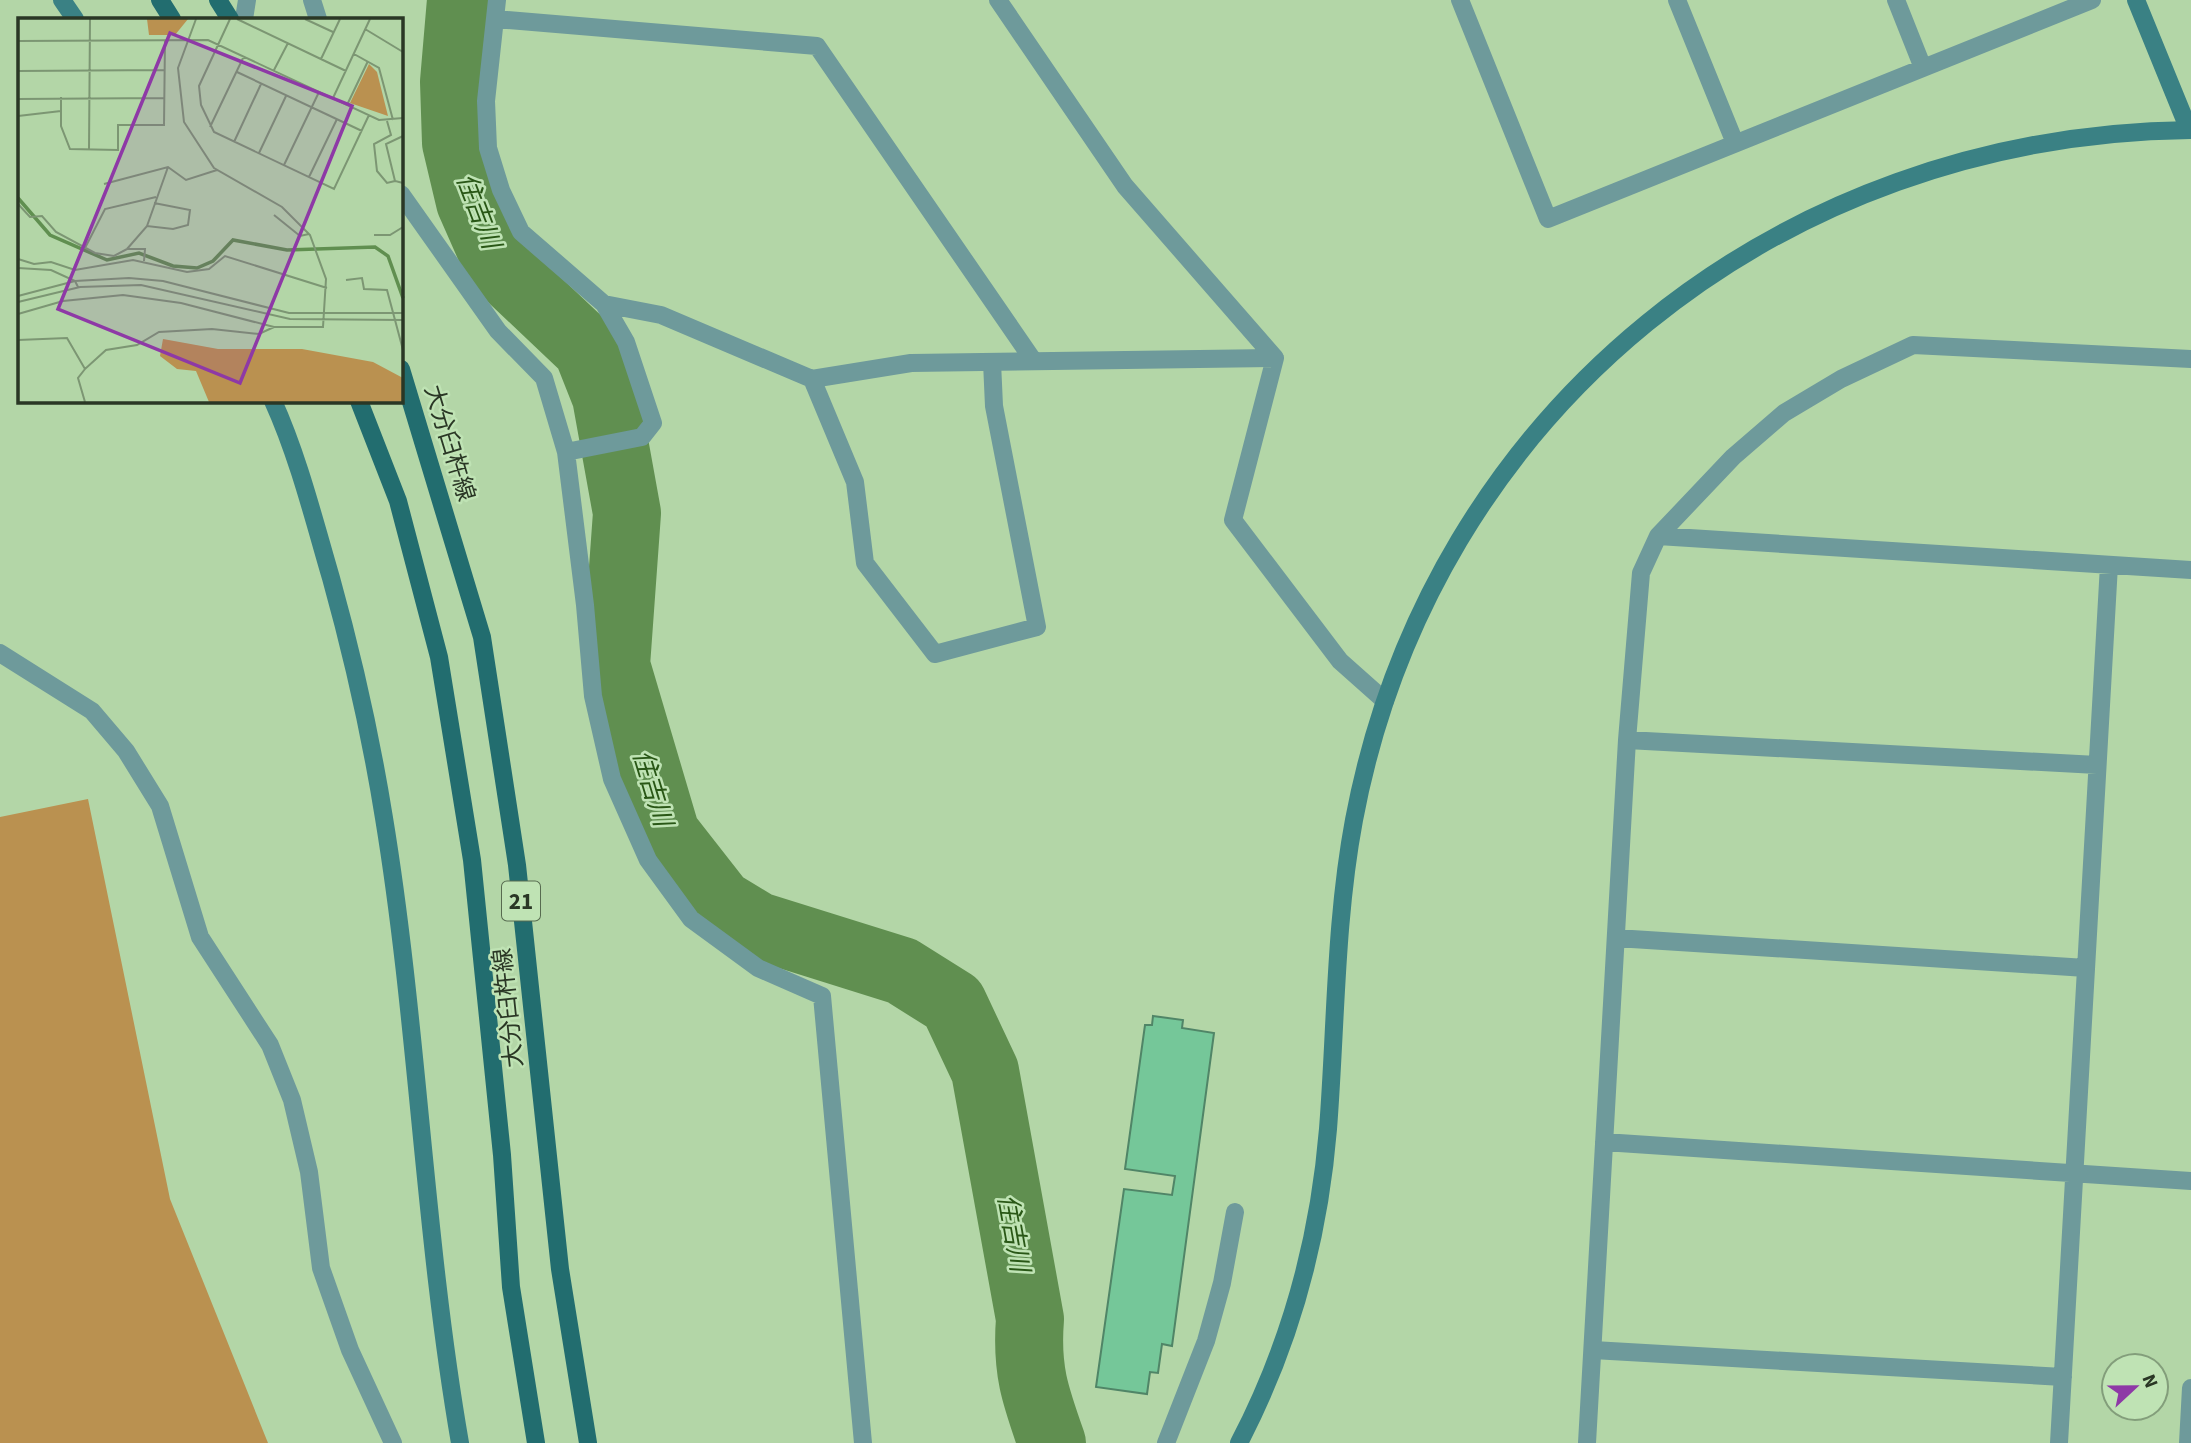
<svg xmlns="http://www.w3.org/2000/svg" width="2191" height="1443" viewBox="0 0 2191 1443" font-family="'Source Sans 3','Noto Sans JP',sans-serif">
	<rect width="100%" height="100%" fill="#b3d6a7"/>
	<path fill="#ba9150" d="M88 799 170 1199 268 1443H0V817Z"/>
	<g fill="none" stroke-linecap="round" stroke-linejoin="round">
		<path stroke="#608f50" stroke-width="68" d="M461 0 454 82 456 143 470 202 492 252 513 279 587 349 606 397 627 513 616 665 666 834 720 903 758 926 902 971 953 1003 985 1071 1030 1319C1026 1370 1035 1395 1052 1443"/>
	</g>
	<path fill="#75c799" stroke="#508567" stroke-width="2" d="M1153 1016 1183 1020 1182 1028 1214 1033 1172 1346 1162 1344 1158 1373 1150 1372 1147 1394 1096 1387 1124 1189 1172 1195 1175 1176 1125 1169 1145 1025H1152Z"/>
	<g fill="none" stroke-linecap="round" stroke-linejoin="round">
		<path stroke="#6e9a9b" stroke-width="18" d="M312 0 318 19
			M497 0 486 101 488 148 501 190 521 232 604 304 626 342 653 423 642 437 566 452
			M998 0 1125 186 1275 358 1233 520 1340 661 1385 701
			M1460 0 1548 219 2092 0
			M1677 0 1735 143
			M1896 0 1923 68
			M244 19 247 0
			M495 19 817 46 1033 360
			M401 194 498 331 544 378 566 452 585 605 593 696 612 779 648 860 691 919 758 968 822 996 863 1443
			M604 304 661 315 812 379 855 482 865 563 935 654 1037 627 994 406 992 362
			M812 379 911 363 1275 358
			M1658 536 2191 570
			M0 653 92 711 126 751 160 806 200 937 270 1045 292 1100 309 1172 321 1268 350 1350 393 1443
			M1627 740 2097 765
			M1616 938 2086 968
			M1604 1142 2191 1181
			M1593 1350 2063 1377
			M1166 1443 1206 1341 1222 1283 1235 1212
			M1587 1443 1627 740 1641 573 1658 536 1733 457 1784 413 1841 379 1913 345 2191 359
			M2059 1443 2109 565
			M2188 1443 2191 1388"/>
		<path stroke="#3a8184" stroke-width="18" d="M62 0 75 19
			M2136 0 2189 130
			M273 401C298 456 314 520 331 578 353 657 371 737 384 818 418 1025 424 1236 460 1443
			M1239 1443C1290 1345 1319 1239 1328 1129 1336 1026 1335 921 1354 820 1431 411 1779 134 2191 130"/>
		<path stroke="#226d6f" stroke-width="18" d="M160 0 172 19
			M218 0 230 19
			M401 369 482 637 517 865 560 1269 588 1443
			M359 401 398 501 439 657 472 860 502 1155 511 1287 536 1443"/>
	</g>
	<g text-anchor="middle" stroke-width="5" stroke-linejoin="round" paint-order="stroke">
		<rect fill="#bfe3b4" stroke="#576b50" stroke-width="2" x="502" y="881.5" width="38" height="39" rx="5"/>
		<g font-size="23" font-weight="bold" fill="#2a3725">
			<text x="521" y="909">21</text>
		</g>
		<g font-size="24" fill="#2a3725" stroke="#bfe3b4">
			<text transform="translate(450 443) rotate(73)" y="8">大分臼杵線</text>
			<text transform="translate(508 1008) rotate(-96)" y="8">大分臼杵線</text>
		</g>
		<g font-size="26" font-style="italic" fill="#295716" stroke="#bfe3b4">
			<text transform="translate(479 211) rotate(69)" y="9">住吉川</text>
			<text transform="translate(653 788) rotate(73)" y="9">住吉川</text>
			<text transform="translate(1014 1233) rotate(80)" y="9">住吉川</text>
		</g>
	</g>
	<g transform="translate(18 18)">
		<rect width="385" height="385" fill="#b3d6a7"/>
		<path d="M129 1H170L157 17H131ZM351 46 359 54 370 98 332 85ZM145 321 200 331H284L355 344 385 360V384H191L178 353 159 351 142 338Z" fill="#ba9150"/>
		<path fill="none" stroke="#608f50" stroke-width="3.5" d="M0 180 32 217 89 242 121 235 155 248 179 250 195 243 215 222 269 232 357 229 370 238 385 280"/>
		<path fill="none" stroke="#7c9673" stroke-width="2" d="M212 1 181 68 183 87 196 114 316 171 351 97M219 1 328 53M287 1 315 14M347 11 385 34M0 23 190 22 361 102 385 100M336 36 361 50 375 102M303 41 322 1M256 52 270 25M0 53 146 52M219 54 344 113M43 79V108L52 131 100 132V107H146L147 22M315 80 352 1M0 81 146 80M329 87 350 43M0 98 43 93M369 103 373 117 356 126 359 153 369 165 377 163M192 109 226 38M385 118 368 126 377 163 385 165M216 124 243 66M71 131 72 1M241 135 268 78M266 147 301 74M291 159 319 101M86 166 150 149 168 162 199 152M0 186 12 199 24 198 38 214 77 235 96 238 109 231H127L126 243M256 197 282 218 291 216M129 208 150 149M356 217H372L385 209M67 230 87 191 138 179M109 231 129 208 155 211 170 207 172 192 136 185M0 241 16 246 33 244 57 252 115 242 169 254 191 251 207 238 309 270M0 250 33 252 57 263 60 269M328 262 344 260 346 271 369 272 385 332M0 278 57 263 111 260 145 263 271 295H385M0 284 62 269 123 267 272 301 385 302M0 296 45 283 105 277 163 285 256 309H305L308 261 292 217 264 189 196 150 166 104 160 50 178 1M0 322 49 320 67 351 88 332 119 327 141 314 194 311 241 316 256 309M67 384 60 360 67 351"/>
		<path fill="#8e39a6" fill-opacity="0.15" stroke="#8e39a6" stroke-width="3.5" d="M152 15 334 88 222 365 40 291Z"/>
		<rect width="385" height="385" fill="none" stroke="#2a3725" stroke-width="3.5"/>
	</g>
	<g transform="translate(2135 1387) rotate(68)"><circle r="33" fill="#bfe3b4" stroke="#839e7b" stroke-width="2"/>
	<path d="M0-5L12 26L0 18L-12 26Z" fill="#8e39a6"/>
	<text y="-10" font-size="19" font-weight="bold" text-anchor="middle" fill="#2a3725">N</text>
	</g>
</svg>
